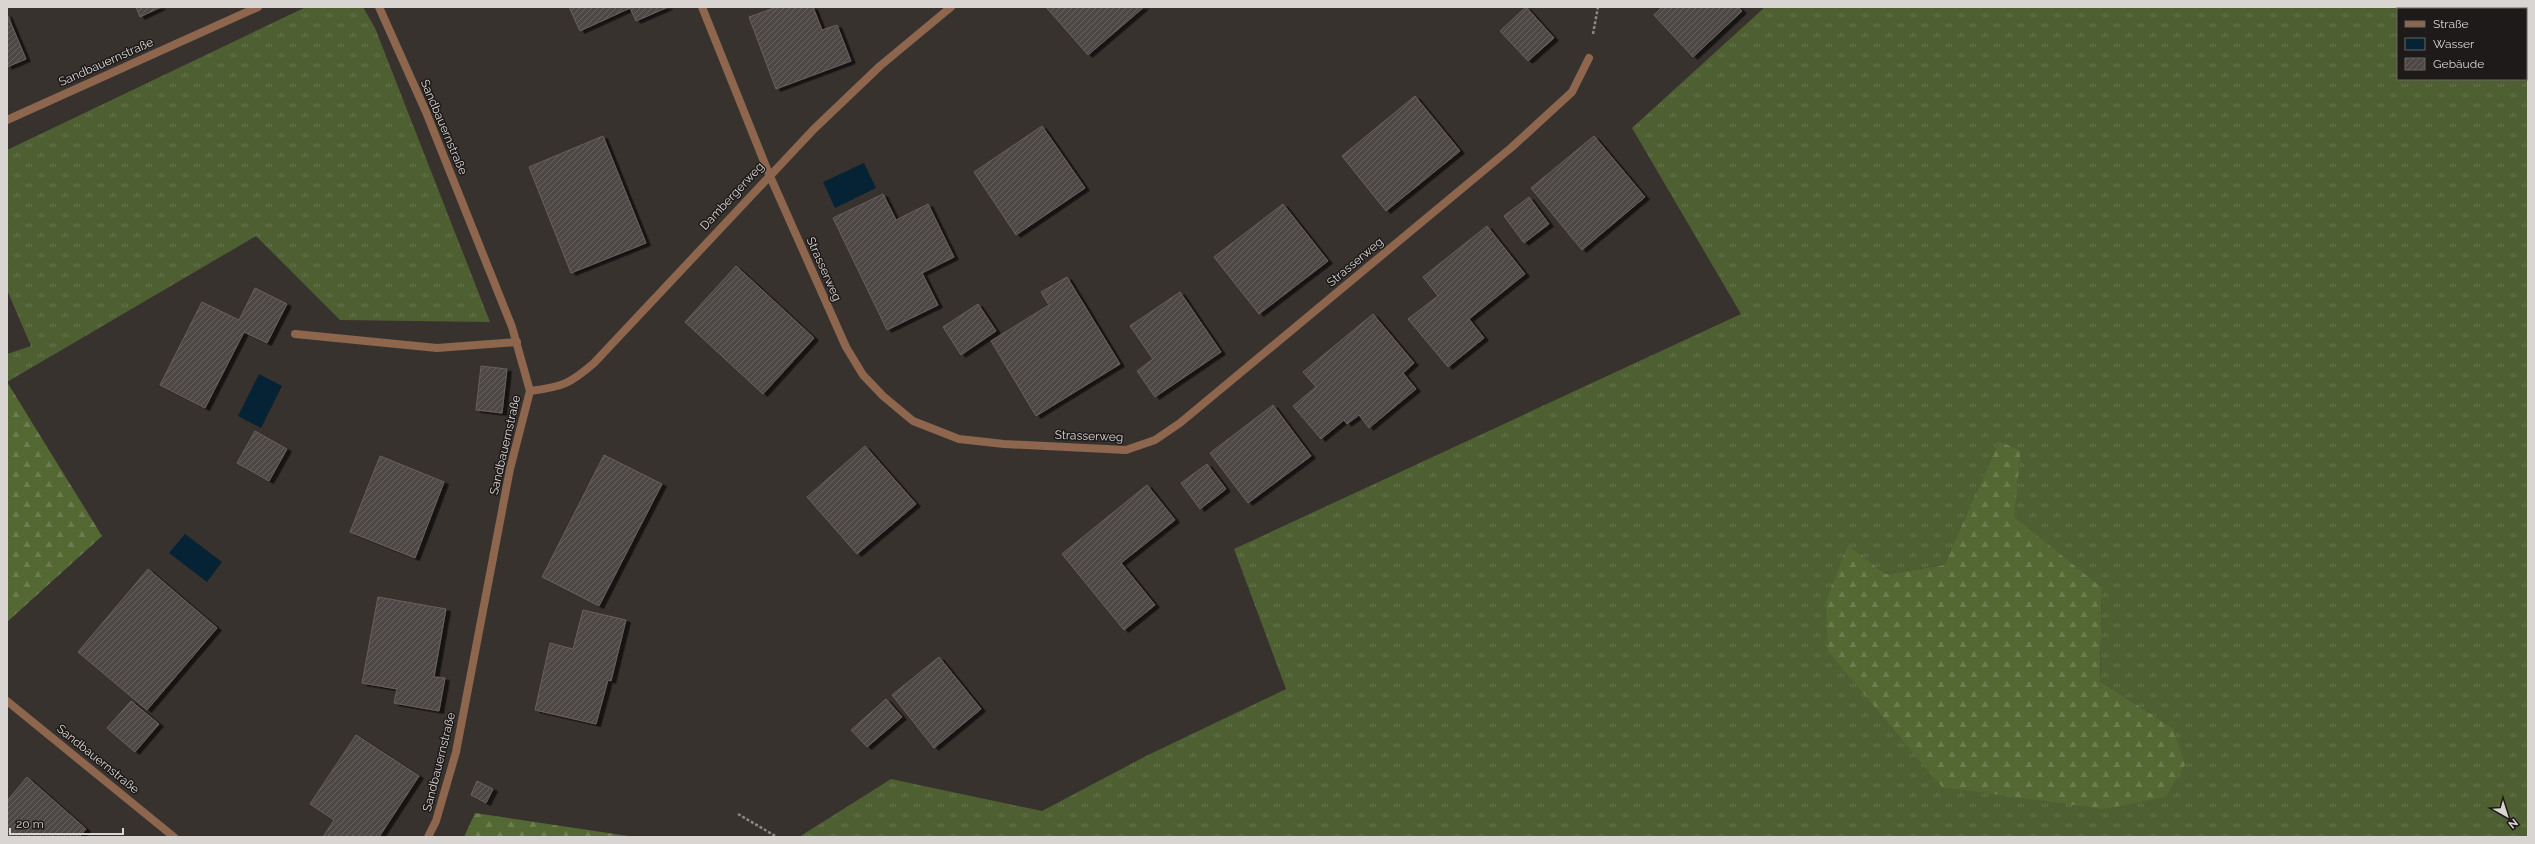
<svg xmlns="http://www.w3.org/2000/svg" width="2535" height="844" viewBox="0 0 2535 844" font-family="Raleway,sans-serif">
	<defs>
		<pattern id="grass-tufts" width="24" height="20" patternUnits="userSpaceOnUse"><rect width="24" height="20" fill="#4e5f32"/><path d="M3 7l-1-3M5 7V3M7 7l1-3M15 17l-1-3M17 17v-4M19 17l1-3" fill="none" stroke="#67754f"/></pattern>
		<pattern id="forest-firs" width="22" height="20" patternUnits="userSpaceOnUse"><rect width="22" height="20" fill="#546834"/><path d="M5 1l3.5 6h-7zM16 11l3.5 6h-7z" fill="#6c7d50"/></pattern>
		<pattern id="building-hatch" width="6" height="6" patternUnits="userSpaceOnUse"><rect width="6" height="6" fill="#4e4645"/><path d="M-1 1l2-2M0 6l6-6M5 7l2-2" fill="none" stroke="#67605f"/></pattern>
		<filter id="shadow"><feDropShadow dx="4.5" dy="2.5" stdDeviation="0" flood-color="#0009"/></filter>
	</defs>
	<rect width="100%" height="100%" fill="#38322e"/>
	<path fill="url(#grass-tufts)" fill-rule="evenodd" d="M306 7H363L375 28 490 322 340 320 256 236 7 382V354L31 346 7 290V150Z
		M1765 7H2528V837H799L891 779 1042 811 1146 756 1286 689 1234 549 1741 314 1632 128ZM2398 9H2526V79H2398ZM1999 441 2021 450 2013 517 2102 589 2100 681 2173 728 1826 601 1849 546 1886 574 1944 565Z"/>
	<path fill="url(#forest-firs)" d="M7 382 102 536 7 622Z
		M1999 441 2021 450 2014 517 2102 588 2100 681 2173 728 2185 765 2165 797 2103 809 1942 787 1828 651 1826 601 1848 545 1886 574 1944 565Z
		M475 813 635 837H464Z"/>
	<path fill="#062335" d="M864 163 876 188 835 208 823 182Z
		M259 374 282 386 261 428 238 416Z
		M185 534 222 562 207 582 169 553Z"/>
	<path fill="url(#building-hatch)" stroke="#69605f" filter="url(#shadow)" d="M136 7H161L140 17Z
		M569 7H668L636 21 630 8 580 31Z
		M777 7H813L822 30 837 25 851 61 776 89 749 17Z
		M1046 7H1144L1088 55Z
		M1526 7 1554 38 1528 61 1500 31Z
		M1662 7H1738L1742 11 1693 57 1654 15Z
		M7 14 26 59 7 67Z
		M1415 96 1460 151 1386 211 1342 156Z
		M1042 126 1085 188 1016 235 974 172Z
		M603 136 646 243 571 273 529 167Z
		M1594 136 1645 197 1582 250 1531 188Z
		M883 194 896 220 928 204 954 257 922 273 938 305 887 330 833 218Z
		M1529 197 1549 224 1524 243 1504 216Z
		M1283 204 1328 261 1259 314 1214 257Z
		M1487 226 1525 274 1469 319 1484 338 1448 367 1408 319 1438 296 1423 277Z
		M736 266 814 338 763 394 685 322Z
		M1067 277 1120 364 1036 416 991 341 1049 305 1041 292Z
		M255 288 287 304 267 343 244 332 205 408 160 385 202 302 239 320Z
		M1180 292 1221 352 1155 397 1137 371 1153 359 1130 326Z
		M978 304 996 331 961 355 943 327Z
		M1373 314 1414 363 1403 373 1416 389 1369 428 1359 415 1347 424 1344 420 1321 439 1293 406 1316 387 1303 372Z
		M481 366 507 369 502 413 476 410Z
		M1273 405 1311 456 1248 503 1210 453Z
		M255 431 287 449 269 481 237 463Z
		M865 446 916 504 857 554 807 497Z
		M604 455 662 484 599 606 542 577Z
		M380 456 444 482 415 558 350 532Z
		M1207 464 1226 489 1200 509 1181 483Z
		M1147 485 1175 520 1121 563 1155 605 1124 630 1062 554Z
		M148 569 217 628 147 710 78 652Z
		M378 597 446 609 434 677 445 678 439 711 394 703 397 689 362 683Z
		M583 610 626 620 611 681 608 680 596 724 535 710 550 643 573 649Z
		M939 657 981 709 934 748 892 695Z
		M886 699 902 717 867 747 851 730Z
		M131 701 159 724 135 752 107 728Z
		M356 735 419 776 379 837H323L334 820 310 804Z
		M27 777 86 829 79 837H7V801Z
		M477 781 493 789 486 803 471 795Z"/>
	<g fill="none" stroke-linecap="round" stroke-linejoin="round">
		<path stroke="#8d8885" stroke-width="2.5" stroke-dasharray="3 2" stroke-linecap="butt" d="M1593 34 1598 7
			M738 814 777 837"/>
		<path stroke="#8d664d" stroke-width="8" d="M295 334 437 348 517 342"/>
		<path stroke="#8d664d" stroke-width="8" d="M379 7 426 112 512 327 530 391 510 469 456 752 436 821 428 837
			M702 7 769 174 846 347 863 375 883 396 913 421 959 439 1004 444 1126 450 1155 440 1180 423 1512 147 1572 92 1589 58
			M7 120 258 7
			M530 391C562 387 570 384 594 363L814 129 880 66 951 7
			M7 701 174 837"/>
	</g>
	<g text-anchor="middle" stroke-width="3" stroke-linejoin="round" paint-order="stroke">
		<g font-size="12" fill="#d9d5d2" stroke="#1d1a19">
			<text transform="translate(106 62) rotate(-24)" y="4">Sandbauernstraße</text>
			<text transform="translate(444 127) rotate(67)" y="4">Sandbauernstraße</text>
			<text transform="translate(732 196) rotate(-47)" y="4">Dambergerweg</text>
			<text transform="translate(1355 262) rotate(-40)" y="4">Strasserweg</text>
			<text transform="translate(824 269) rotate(66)" y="4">Strasserweg</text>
			<text transform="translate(1089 436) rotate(2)" y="4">Strasserweg</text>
			<text transform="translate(505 445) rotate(-77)" y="4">Sandbauernstraße</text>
			<text transform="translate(98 759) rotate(39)" y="4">Sandbauernstraße</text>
			<text transform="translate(439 762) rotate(-76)" y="4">Sandbauernstraße</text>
		</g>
	</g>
	<rect width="2535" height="844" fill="none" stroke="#d9d5d2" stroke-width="16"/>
	<rect x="2397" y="8" width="130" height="72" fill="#1d1a19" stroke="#686563"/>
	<rect x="2405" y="21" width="20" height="6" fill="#8d664d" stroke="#686563"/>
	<text x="2433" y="28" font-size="12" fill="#d9d5d2">Straße</text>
	<rect x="2405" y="38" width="20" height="12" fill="#062335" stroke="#686563"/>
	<text x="2433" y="48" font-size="12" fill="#d9d5d2">Wasser</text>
	<rect x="2405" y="58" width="20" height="12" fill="url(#building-hatch)" stroke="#686563"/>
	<text x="2433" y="68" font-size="12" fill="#d9d5d2">Gebäude</text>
	<g transform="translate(2507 816) rotate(141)" stroke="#1d1a19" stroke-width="3" paint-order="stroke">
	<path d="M0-3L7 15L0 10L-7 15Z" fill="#d9d5d2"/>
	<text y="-6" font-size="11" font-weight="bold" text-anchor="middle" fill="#d9d5d2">N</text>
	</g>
	<path d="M10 828v6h113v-6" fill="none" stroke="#d9d5d2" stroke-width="2"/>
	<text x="16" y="828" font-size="12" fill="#d9d5d2" stroke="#1d1a19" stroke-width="3" paint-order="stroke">20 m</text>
</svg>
